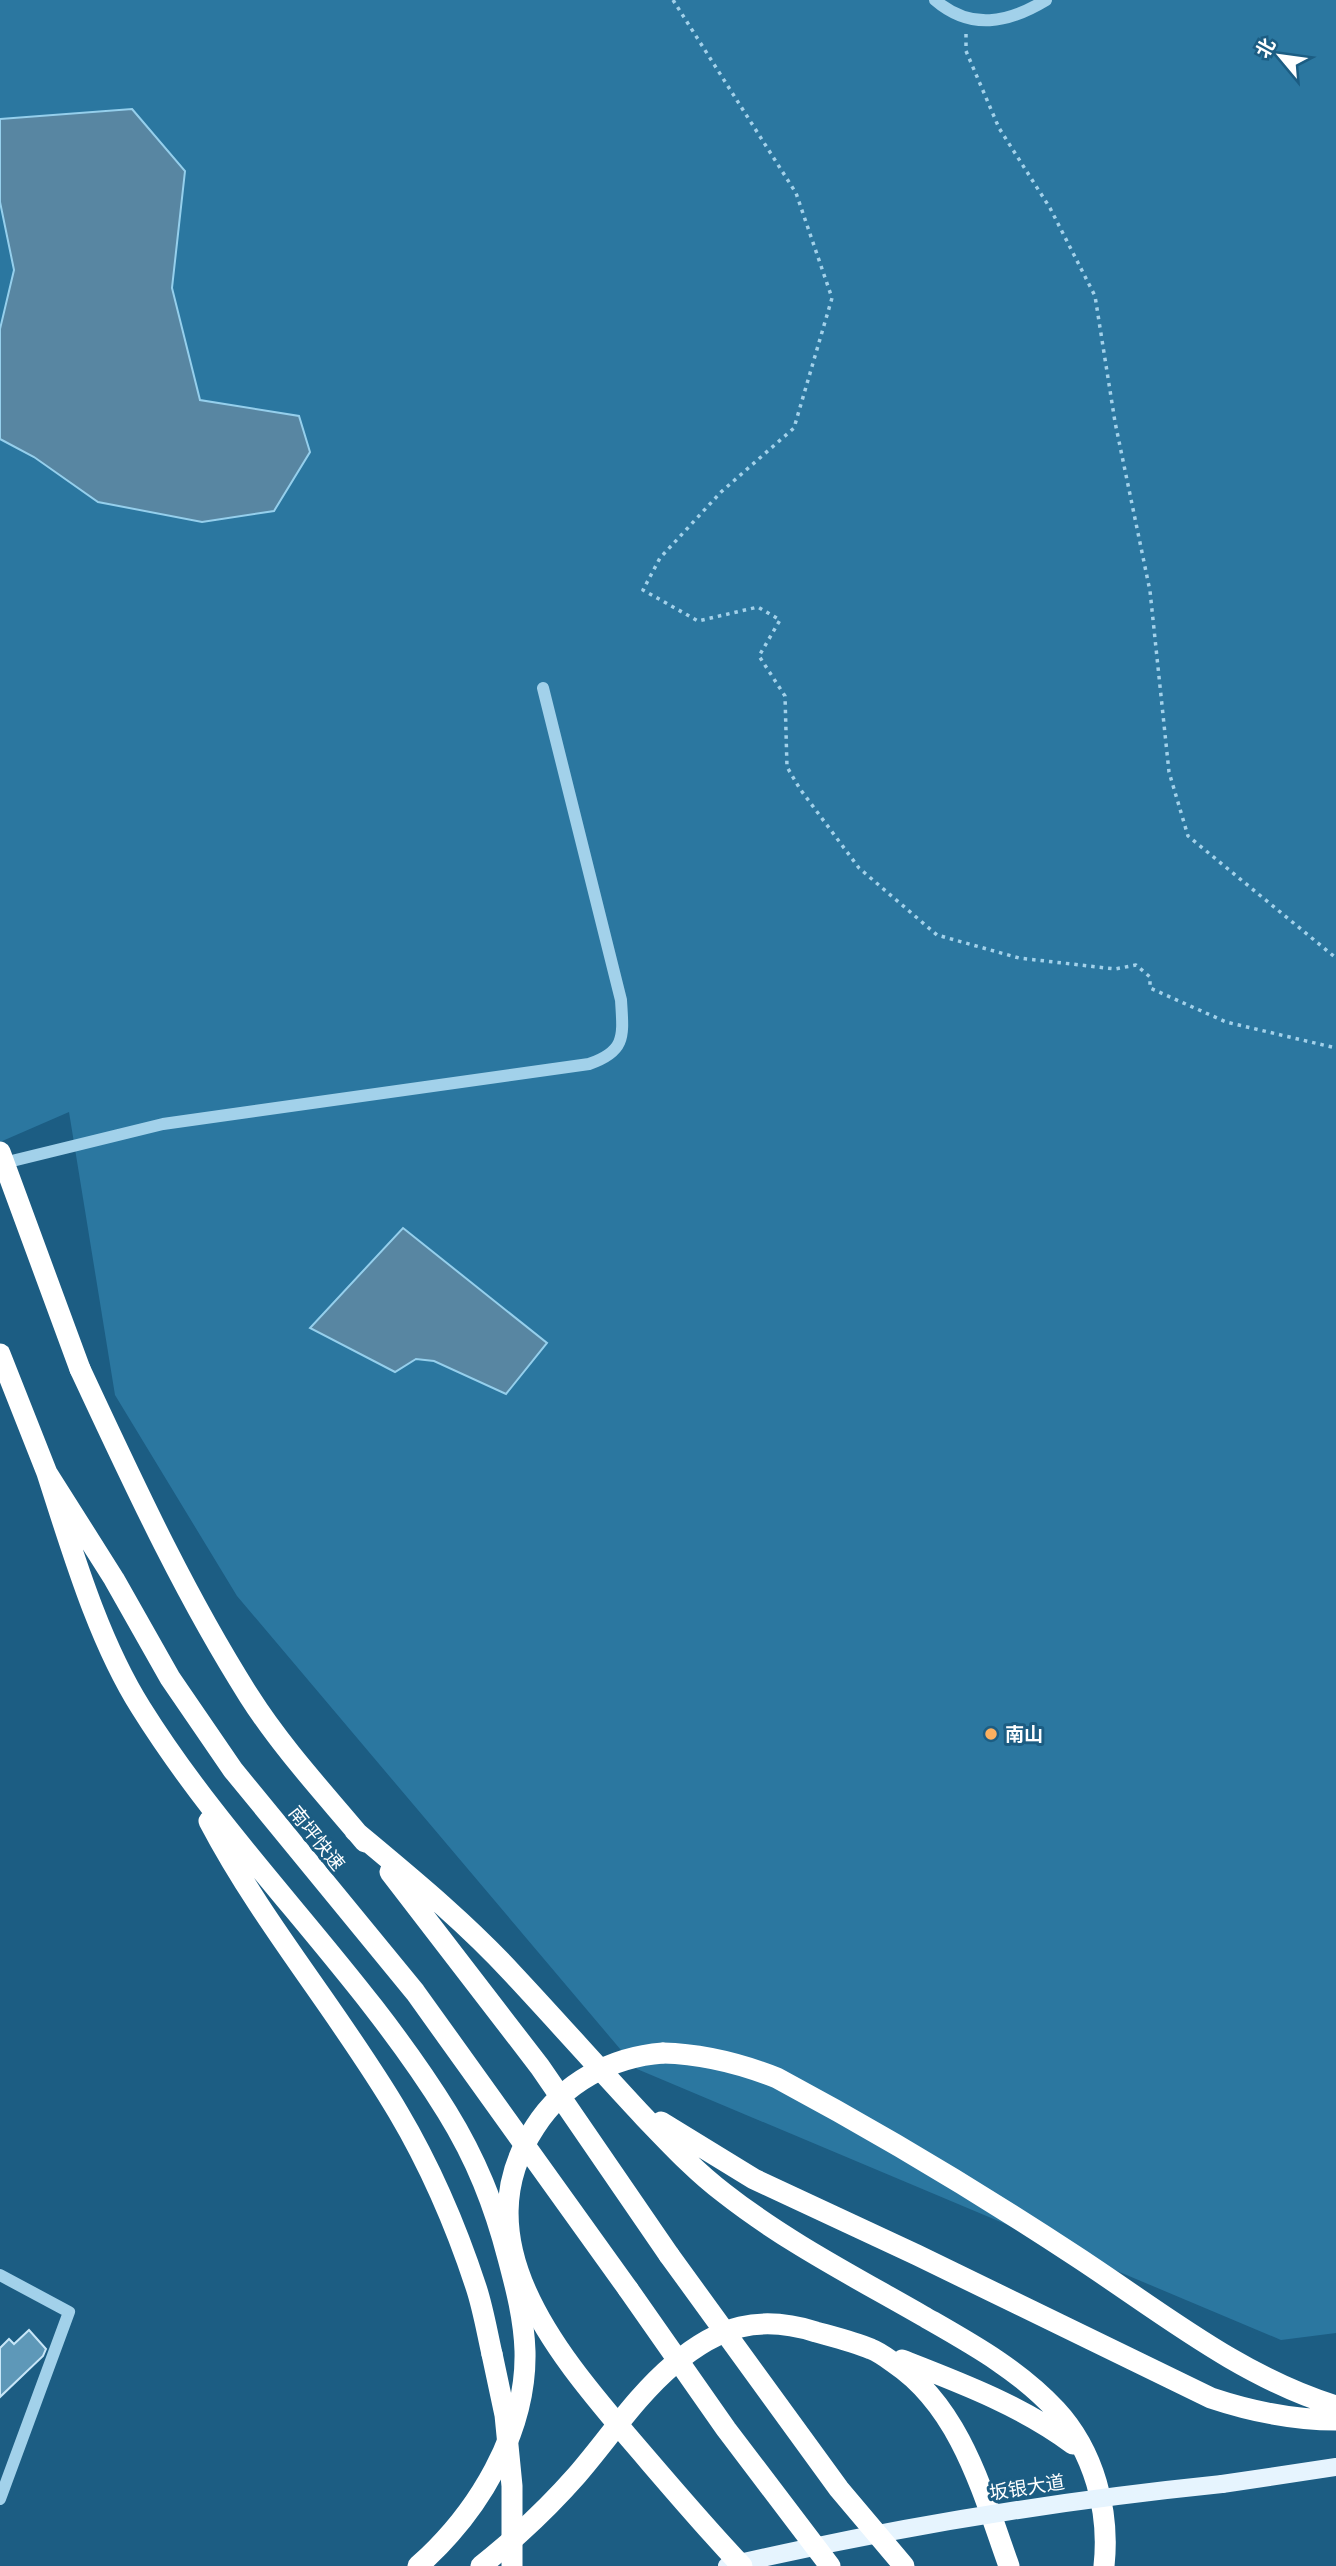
<svg xmlns="http://www.w3.org/2000/svg" width="1336" height="2566" viewBox="0 0 1336 2566" font-family="'Open Sans','Noto Sans SC',sans-serif">
	<rect width="100%" height="100%" fill="#1c5d83"/>
	<path fill="#2b77a0" d="M0 0H1336V2333L1281 2340 637 2069 237 1596 115 1395 69 1112 0 1142Z"/>
	<path fill="#5886a2" stroke="#95cfec" stroke-width="2" d="M132 109 185 171 172 288 200 400 299 416 310 452 274 511 202 522 98 502 34 457 0 439V329L14 270 0 202V119Z
		M403 1228 547 1343 506 1394 434 1361 416 1359 395 1372 310 1328Z"/>
	<path fill="#5e98b8" stroke="#c7e6f8" stroke-width="2" d="M29 2330 46 2349 43 2356 0 2397V2348L9 2339 14 2344Z"/>
	<g fill="none" stroke-linecap="round" stroke-linejoin="round">
		<path stroke="#a2d1ea" stroke-width="3.5" stroke-dasharray="3.5 5" stroke-linecap="butt" d="M673 0 796 193 832 298 794 428 721 492 660 558 643 590 698 621 758 607 780 620 759 656 785 696 787 767 800 789 859 868 937 935 1019 958 1115 969 1136 965 1150 977V988L1226 1022 1336 1048
			M966 34V51L999 128 1050 208 1095 296 1115 422 1150 591 1169 772 1188 836 1336 958"/>
		<path stroke="#a2d1ea" stroke-width="12" d="M935 0C971 31 1008 23 1046 0
			M0 1164 163 1124 589 1064C627 1051 623 1035 621 1000L543 688
			M0 2275 69 2312 0 2499"/>
		<path stroke="#e6f4fe" stroke-width="18" d="M1222 2484 1336 2467"/>
		<path stroke="#fff" stroke-width="21" d="M0 1354 47 1473 114 1579 170 1678 233 1770 415 1992 628 2289
			M80 1369C132 1480 183 1592 249 1696 282 1748 325 1794 365 1842
			M47 1473C72 1550 98 1640 141 1708 231 1852 358 1968 447 2112 476 2159 494 2204 508 2258 516 2288 524 2319 525 2351 527 2433 477 2514 418 2566
			M209 1821C263 1924 339 2012 398 2112 430 2166 456 2226 476 2287 483 2308 487 2332 492 2354
			M355 1831C410 1877 464 1921 512 1973 557 2021 600 2070 645 2118 670 2144 695 2171 724 2193 785 2241 855 2277 923 2316 970 2343 1018 2369 1056 2410 1094 2451 1110 2511 1104 2566
			M390 1872 540 2067 669 2255
			M663 2053C703 2054 739 2063 777 2078 878 2132 978 2192 1074 2255 1157 2309 1240 2377 1336 2406
			M661 2122 754 2179 917 2255 1211 2398C1253 2412 1292 2420 1336 2420
			M902 2360C961 2383 1022 2406 1073 2444
			M481 2566C516 2538 547 2509 577 2475 609 2438 636 2396 674 2364 719 2326 759 2314 816 2332 834 2337 854 2342 871 2349 879 2352 887 2358 894 2363 961 2408 983 2494 1009 2566"/>
		<path stroke="#e6f4fe" stroke-width="18" d="M727 2566C890 2528 1055 2501 1222 2484"/>
		<path stroke="#fff" stroke-width="21" d="M0 1152 80 1369
			M663 2053C611 2057 563 2083 535 2127 460 2241 558 2354 630 2439 667 2482 703 2525 742 2566
			M669 2255 839 2489 904 2566
			M628 2289 726 2429 830 2566
			M492 2354 505 2415 512 2486V2566"/>
	</g>
	<circle fill="#fbb060" stroke="#1c5d83" stroke-width="2.5" cx="991" cy="1734" r="7"/>
	<g text-anchor="middle" stroke-width="6" stroke-linejoin="round" paint-order="stroke">
		<g font-size="19" font-weight="bold" fill="#fff" stroke="#1c5d83" text-anchor="start">
			<text x="1005" y="1741">南山</text>
		</g>
		<g font-size="19" fill="#fff" stroke="#1c5d83">
			<text transform="translate(317 1838) rotate(51)" y="7">南坪快速</text>
			<text transform="translate(1027 2487) rotate(-9)" y="7">坂银大道</text>
		</g>
	</g>
	<g transform="translate(1280 56) rotate(299)" stroke="#1c5d83" stroke-width="5" paint-order="stroke">
	<path d="M0-5L12 26L0 18L-12 26Z" fill="#ffffff"/>
	<text y="-10" font-size="19" font-weight="bold" text-anchor="middle" fill="#ffffff">北</text>
	</g>
</svg>
